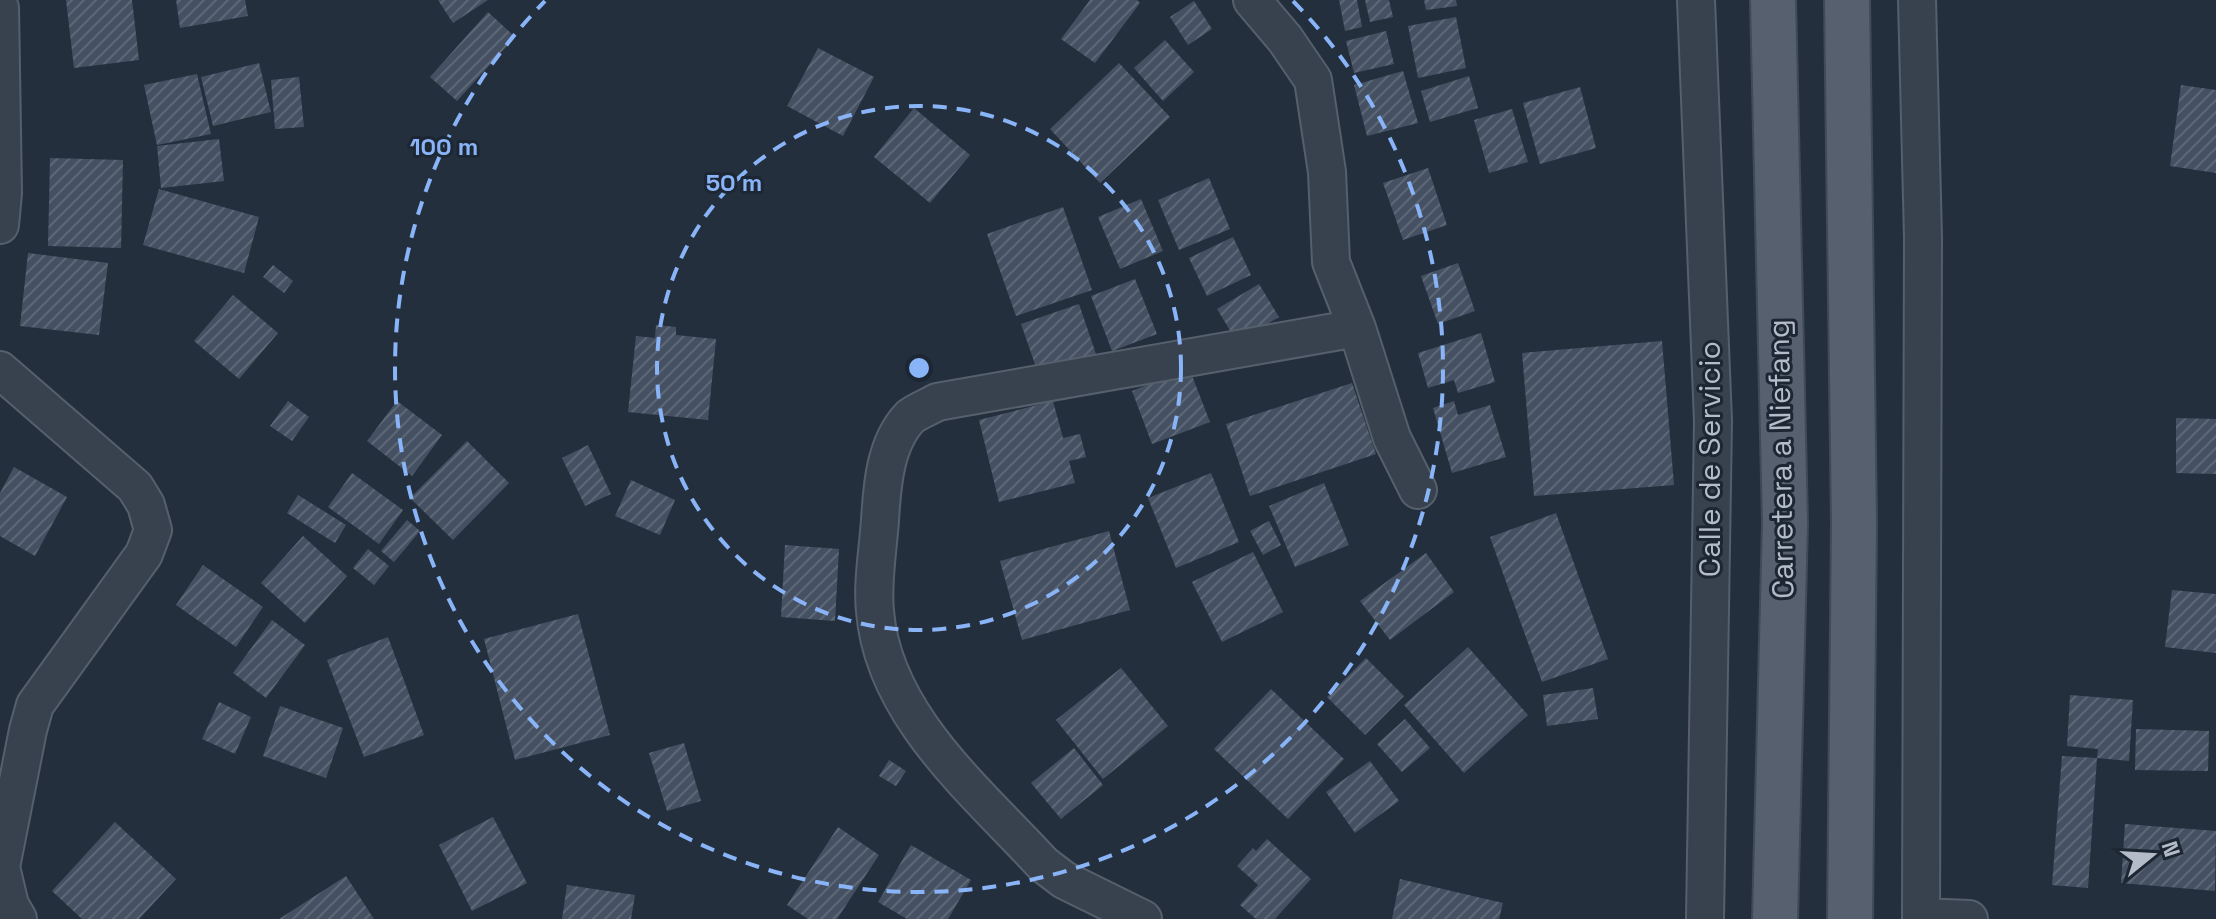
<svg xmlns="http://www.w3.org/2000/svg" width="2216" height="919" viewBox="0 0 2216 919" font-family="'Space Grotesk',sans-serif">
	<defs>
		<pattern id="building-hatch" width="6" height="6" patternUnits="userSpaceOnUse" patternTransform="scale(2)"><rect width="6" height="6" fill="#455162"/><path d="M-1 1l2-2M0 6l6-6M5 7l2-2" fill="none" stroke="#5d6877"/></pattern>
	</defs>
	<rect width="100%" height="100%" fill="#242f3e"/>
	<path fill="url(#building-hatch)" d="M66 0H132L139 60 74 68Z
		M176 0H245L248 16 180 28Z
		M438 0H488L453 23Z
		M1090 0H1137L1140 3 1095 63 1061 39Z
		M1339 0H1357L1362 27 1345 31Z
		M1365 0H1389L1393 17 1370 22Z
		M1424 0H1456L1457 6 1426 10Z
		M1194 1 1212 29 1188 45 1170 17Z
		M488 12 515 37 457 101 430 77Z
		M1456 17 1466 68 1418 78 1408 26Z
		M1386 31 1394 64 1354 73 1346 41Z
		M1165 40 1194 72 1163 101 1134 68Z
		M818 48 874 77 843 136 787 106Z
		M259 63 271 112 213 126 201 77Z
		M1119 63 1170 117 1100 183 1050 129Z
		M1403 71 1418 123 1367 136 1354 85Z
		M197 74 211 134 157 145 144 85Z
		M1469 76 1478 108 1430 122 1421 91Z
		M299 77 304 127 275 129 271 80Z
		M2181 85 2216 90V173L2170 166Z
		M1580 87 1596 148 1540 164 1523 103Z
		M914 108 970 155 930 203 874 157Z
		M1512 109 1528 162 1489 173 1474 120Z
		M219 139 224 181 161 188 157 146Z
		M50 158 123 160 121 248 48 246Z
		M1428 168 1447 225 1403 240 1383 183Z
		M1209 178 1230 229 1179 250 1158 200Z
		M159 189 259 217 244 273 143 245Z
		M1141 199 1163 251 1120 269 1098 217Z
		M1063 207 1092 290 1016 316 987 234Z
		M1233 237 1251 275 1207 296 1189 258Z
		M28 253 108 263 99 335 20 326Z
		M1458 263 1475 311 1438 324 1421 276Z
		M273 265 293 281 284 293 263 277Z
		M1135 279 1157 334 1112 351 1091 296Z
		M1259 284 1279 317 1237 342 1217 309Z
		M233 295 278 333 239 379 194 341Z
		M1079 304 1096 354 1038 373 1021 324Z
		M656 325 676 327V335L716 339 708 420 628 412 636 336 655 338Z
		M1481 333 1495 382 1458 393 1454 380 1428 388 1418 353Z
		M1662 341 1674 485 1534 496 1522 353Z
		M1189 368 1210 422 1152 444 1132 391Z
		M1352 383 1376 454 1250 496 1226 424Z
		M288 401 309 417 292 441 270 426Z
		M397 401 442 435 412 476 367 441Z
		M1053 401 1063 438 1080 434 1086 457 1069 461 1075 483 999 502 979 420Z
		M1454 401 1458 415 1490 405 1506 457 1452 473 1433 408Z
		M2176 418 2216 419V474L2176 473Z
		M467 441 509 483 453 540 410 498Z
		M588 445 611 494 585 506 562 458Z
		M14 467 67 497 35 556 0 536V493Z
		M352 473 403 510 379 544 328 507Z
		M1211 473 1239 542 1176 568 1148 498Z
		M631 480 675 500 660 535 615 516Z
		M1324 483 1349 545 1295 567 1269 506Z
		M298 495 346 525 335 543 287 513Z
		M1556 513 1608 659 1542 682 1490 537Z
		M407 520 420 531 394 562 381 551Z
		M1269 521 1281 545 1263 555 1250 531Z
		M1109 531 1130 610 1022 640 1000 561Z
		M303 536 347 576 305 623 261 583Z
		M785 545 839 549 835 621 781 617Z
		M368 549 389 566 374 585 353 568Z
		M1253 552 1283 612 1222 642 1192 582Z
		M1426 553 1454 592 1390 640 1360 601Z
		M203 565 263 607 236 647 176 605Z
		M2172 590 2216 594V653L2165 647Z
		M578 614 610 735 515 760 484 639Z
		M272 620 305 645 266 698 233 673Z
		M388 637 424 735 364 757 327 660Z
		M1468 647 1528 715 1464 773 1404 705Z
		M1366 658 1404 696 1365 735 1327 697Z
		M1121 668 1168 726 1103 779 1056 720Z
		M1593 688 1598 719 1547 726 1543 695Z
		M1271 689 1344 759 1288 819 1214 749Z
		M2070 695 2133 700 2129 761 2097 758 2088 888 2052 885 2062 756 2097 758 2098 749 2067 746Z
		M219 702 251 717 235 754 202 739Z
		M280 706 343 728 326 778 263 756Z
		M1405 719 1430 748 1402 772 1377 744Z
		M2136 729 2209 731 2208 771 2135 770Z
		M684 743 701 801 667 811 649 753Z
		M1074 748 1103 785 1061 819 1031 783Z
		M889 760 906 771 896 786 879 776Z
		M1370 761 1399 801 1355 833 1326 792Z
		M493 817 527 883 472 911 439 845Z
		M115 822 176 879 139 919H82L52 891Z
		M2125 824 2216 831 2215 891 2121 883Z
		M838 827 879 855 837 919H808L787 905Z
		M1267 839 1311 879 1275 919H1256L1240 905 1258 885 1237 866 1253 848 1256 851Z
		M911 845 971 880 948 919H907L878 902Z
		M346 876 374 919H279Z
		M1400 879 1503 903 1499 919H1392Z
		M567 885 635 895 631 919H562Z"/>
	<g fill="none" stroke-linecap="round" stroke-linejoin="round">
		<g stroke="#565f6c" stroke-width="40">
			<path id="minor" d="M1252 0 1285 39 1313 80 1327 172 1331 262 1357 328 1392 438 1418 490
				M1696 0 1713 421 1705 919
				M1917 0 1923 238 1921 919
				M0 8 3 193 0 225
				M0 370 135 487 146 505 153 530 144 554 35 705 28 730 1 867 10 905 18 919
				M1921 917 1969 919
				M1143 919 1064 880 1043 864C977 792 883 715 875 611 872 582 878 550 880 520 882 486 885 443 910 417 917 411 929 407 937 402L1357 328"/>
		</g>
		<g stroke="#414a57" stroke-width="48">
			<path id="major" d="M1773 0 1785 523 1775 919
				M1847 0 1854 524 1850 919"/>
		</g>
		<use href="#minor" stroke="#38414e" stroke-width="36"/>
		<use href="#major" stroke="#56606e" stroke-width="44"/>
	</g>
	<g fill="none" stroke="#8ab4f8" stroke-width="4" stroke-dasharray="14 10">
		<circle cx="919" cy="368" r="262"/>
		<path d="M1293 1A524 524 0 1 1 545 1"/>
	</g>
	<g text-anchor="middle" stroke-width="6" stroke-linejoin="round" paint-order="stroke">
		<g font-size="30" fill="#b4bcc9" stroke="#1d2633">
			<text transform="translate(1710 459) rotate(-90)" y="10">Calle de Servicio</text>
			<text transform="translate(1781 459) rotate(-91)" y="10">Carretera a Niefang</text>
		</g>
	</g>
	<circle cx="919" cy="368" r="12" fill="#8ab4f8" stroke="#1d2633" stroke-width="4"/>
	<g font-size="24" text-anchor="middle" font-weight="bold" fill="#8ab4f8" stroke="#1d2633" stroke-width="6" stroke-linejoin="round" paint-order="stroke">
		<text x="444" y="155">100 m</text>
		<text x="734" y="191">50 m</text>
	</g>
	<g transform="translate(2152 855) rotate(72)" stroke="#1d2633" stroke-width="6" paint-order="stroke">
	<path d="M0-6L14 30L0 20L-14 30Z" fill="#b4bcc9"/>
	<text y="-12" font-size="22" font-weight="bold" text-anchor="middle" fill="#b4bcc9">N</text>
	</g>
</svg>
